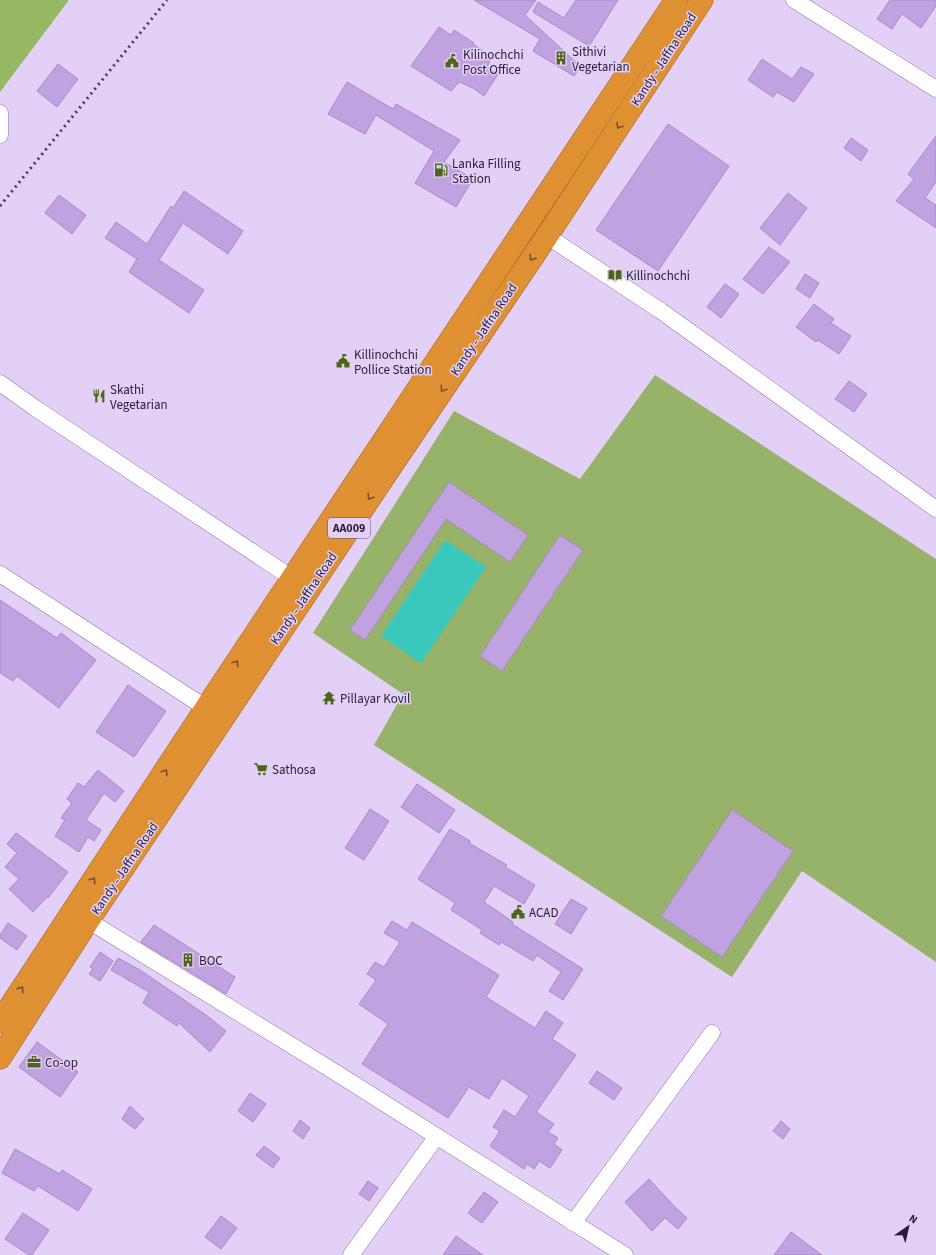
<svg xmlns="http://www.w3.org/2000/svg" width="936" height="1255" viewBox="0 0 936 1255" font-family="'Source Sans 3',sans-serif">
	<rect width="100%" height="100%" fill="#e2d0f6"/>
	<path fill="#96b369" d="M655 375 936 559V962L802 871 732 977 374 745 403 694 313 633 454 411 580 479Z"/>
	<path fill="#97b862" d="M0 0H69L0 92Z"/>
	<path fill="#3ac8bc" d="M445 540 486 567 421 663 381 636Z"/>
	<path fill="#c0a2e1" stroke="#a88bc8" d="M474 0H536L525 15 581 67 574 76 533 51 540 39Z
		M576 0H618L589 46 533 12 538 2 564 18Z
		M890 0H936V6L921 28 902 14 892 29 877 19Z
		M439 27 451 35 454 30 474 43 473 44 492 57 487 67 498 74 484 96 473 88 459 82 451 91 411 66Z
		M762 59 792 79 801 67 814 74 794 102 777 92 773 97 748 80Z
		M58 64 78 79 57 107 37 91Z
		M347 82 393 109 396 104 460 140 444 162 473 179 456 207 415 183 434 151 376 115 365 134 328 114Z
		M668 124 729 166 658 271 596 230Z
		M936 136V182L925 198 936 205V228L896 201 914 179 908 174Z
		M851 138 868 150 861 161 844 148Z
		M184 191 243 231 228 254 183 223 159 260 204 290 189 313 129 272 137 259 105 238 116 222 147 244 171 206 173 208Z
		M788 193 807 208 780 245 760 228Z
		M59 195 86 215 72 234 45 213Z
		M769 247 790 262 763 294 743 279Z
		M805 274 819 283 810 298 796 289Z
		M725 284 739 294 721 318 707 307Z
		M814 304 834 319 831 323 851 336 839 354 818 340 816 342 796 327Z
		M849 381 867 394 854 412 835 399Z
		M449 482 528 535 510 562 446 519 365 640 350 630Z
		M560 535 583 550 502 671 480 656Z
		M0 600 57 638 61 633 96 660 59 708 17 676 13 681 0 673Z
		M128 685 166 711 134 757 96 732Z
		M98 770 124 791 115 802 104 793 86 820 101 830 94 841 88 837 79 852 55 836 65 820 61 818 72 803 67 799 78 783 84 787Z
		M417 784 455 810 439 833 401 807Z
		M370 809 389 821 364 860 345 848Z
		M732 810 793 851 722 957 661 916Z
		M450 829 470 841 469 843 507 865 505 867 535 885 524 904 494 886 484 902 513 922 512 924 583 969 563 1000 549 991 561 972 537 955 533 961 501 942 499 945 480 933 482 930 451 910 455 903 418 879Z
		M16 833 68 872 48 898 47 897 33 912 9 889 19 879 5 867 17 853 7 844Z
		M571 899 587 908 571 934 555 924Z
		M392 921 407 930 412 922 499 975 486 997 535 1028 546 1011 563 1023 552 1039 576 1055 536 1112 554 1124 548 1132 558 1138 554 1144 562 1150 550 1168 539 1161 534 1169 527 1164 524 1169 490 1146 500 1131 493 1127 504 1110 515 1117 529 1096 502 1078 489 1099 469 1087 448 1118 362 1064 388 1024 359 1004 376 980 367 974 375 962 384 967 400 942 384 933Z
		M8 923 27 936 17 950 0 938V935Z
		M154 925 235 977 226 994 141 942Z
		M100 952 113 961 100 981 89 974 93 969 90 967Z
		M118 958 140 970 206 1015 226 1031 210 1052 179 1023 177 1026 143 1003 149 992 111 970Z
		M37 1042 78 1072 60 1097 19 1067Z
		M597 1071 622 1088 614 1100 589 1083Z
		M250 1093 266 1104 253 1122 238 1111Z
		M130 1106 144 1119 135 1129 122 1119Z
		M300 1120 310 1128 303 1139 293 1131Z
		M781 1121 790 1129 783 1139 773 1131Z
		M264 1146 280 1158 273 1168 256 1155Z
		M15 1149 60 1174 62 1170 92 1189 78 1211 38 1186 34 1191 2 1173Z
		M649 1179 675 1207 687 1218 678 1229 665 1218 652 1231 625 1202Z
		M368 1181 378 1188 369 1201 359 1194Z
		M484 1192 498 1202 482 1223 468 1213Z
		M23 1213 49 1230 32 1255H29L5 1239Z
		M221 1216 237 1228 221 1249 205 1237Z
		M791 1232 822 1255H774Z
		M456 1236 483 1255H443Z"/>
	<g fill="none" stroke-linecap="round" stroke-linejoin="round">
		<g stroke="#9275b1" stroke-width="17">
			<path id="street" d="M794 0 936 89
				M0 113V135
				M547 236 661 311 936 509
				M0 383 35 408 301 584
				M0 574 206 708
				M79 915 330 1069 625 1255
				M573 1223 712 1033
				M351 1255 437 1136"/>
		</g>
		<g stroke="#9e6733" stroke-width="23">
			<path id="highway" d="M0 1022 206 708 676 0
				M0 1058 88 921 392 465 547 236 702 0"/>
		</g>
		<use href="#street" stroke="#fff" stroke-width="16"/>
		<use href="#highway" stroke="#de9032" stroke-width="22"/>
		<path stroke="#473a55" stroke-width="3" stroke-dasharray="2 4" stroke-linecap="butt" d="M0 206 167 0"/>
	</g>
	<defs><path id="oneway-chevron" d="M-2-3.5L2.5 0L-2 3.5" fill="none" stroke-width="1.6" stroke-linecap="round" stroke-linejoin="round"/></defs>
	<g stroke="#7a5033">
		<use href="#oneway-chevron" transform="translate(619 126) rotate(123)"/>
		<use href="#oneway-chevron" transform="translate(532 258) rotate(124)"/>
		<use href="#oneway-chevron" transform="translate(443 389) rotate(124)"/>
		<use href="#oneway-chevron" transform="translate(370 497) rotate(124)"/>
		<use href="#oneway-chevron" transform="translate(236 663) rotate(-56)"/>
		<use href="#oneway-chevron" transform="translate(165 772) rotate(-57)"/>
		<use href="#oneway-chevron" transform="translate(93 880) rotate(-56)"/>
		<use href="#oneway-chevron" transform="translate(21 989) rotate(-57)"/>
	</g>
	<defs>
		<g id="building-bare" transform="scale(1.08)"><path d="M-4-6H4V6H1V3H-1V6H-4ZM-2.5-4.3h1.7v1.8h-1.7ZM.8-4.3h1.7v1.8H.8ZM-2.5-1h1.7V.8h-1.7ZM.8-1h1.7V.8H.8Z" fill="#4c6617" stroke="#e2d0f6" stroke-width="2.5" paint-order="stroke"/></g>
		<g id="civic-bare" transform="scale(1.08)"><path d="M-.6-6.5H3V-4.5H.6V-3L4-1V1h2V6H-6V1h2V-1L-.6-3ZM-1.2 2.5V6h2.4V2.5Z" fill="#4c6617" stroke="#e2d0f6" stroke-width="2.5" paint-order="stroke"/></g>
		<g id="fuel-bare" transform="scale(1.08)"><path d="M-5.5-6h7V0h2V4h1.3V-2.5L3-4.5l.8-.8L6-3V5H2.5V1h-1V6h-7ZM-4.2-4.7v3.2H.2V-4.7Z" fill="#4c6617" stroke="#e2d0f6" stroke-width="2.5" paint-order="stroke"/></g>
		<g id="library-bare" transform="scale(1.08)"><path d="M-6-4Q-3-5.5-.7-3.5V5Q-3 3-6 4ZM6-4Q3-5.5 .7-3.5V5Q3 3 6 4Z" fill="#4c6617" stroke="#e2d0f6" stroke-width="2.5" paint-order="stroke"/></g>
		<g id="restaurant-bare" transform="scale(1.08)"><path d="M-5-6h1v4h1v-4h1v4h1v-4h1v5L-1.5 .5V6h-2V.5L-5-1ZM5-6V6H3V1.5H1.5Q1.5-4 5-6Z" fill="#4c6617" stroke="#e2d0f6" stroke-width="2.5" paint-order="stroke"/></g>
		<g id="temple-bare" transform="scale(1.08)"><path d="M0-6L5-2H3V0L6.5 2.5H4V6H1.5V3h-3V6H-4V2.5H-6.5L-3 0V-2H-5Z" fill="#4c6617" stroke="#e2d0f6" stroke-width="2.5" paint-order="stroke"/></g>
		<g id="supermarket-bare" transform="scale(1.08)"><path d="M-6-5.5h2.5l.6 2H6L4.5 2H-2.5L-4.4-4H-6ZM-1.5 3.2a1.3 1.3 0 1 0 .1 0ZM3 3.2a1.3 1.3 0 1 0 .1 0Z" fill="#4c6617" stroke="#e2d0f6" stroke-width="2.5" paint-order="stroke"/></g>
		<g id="office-bare" transform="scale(1.08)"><path d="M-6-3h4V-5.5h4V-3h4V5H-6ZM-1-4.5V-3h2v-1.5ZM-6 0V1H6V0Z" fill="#4c6617" stroke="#e2d0f6" stroke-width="2.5" paint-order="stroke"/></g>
	</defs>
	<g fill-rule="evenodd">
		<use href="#building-bare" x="561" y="58"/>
		<use href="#civic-bare" x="452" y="61"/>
		<use href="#fuel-bare" x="441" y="170"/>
		<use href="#library-bare" x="615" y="275"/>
		<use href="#civic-bare" x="343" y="361"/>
		<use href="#restaurant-bare" x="99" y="396"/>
		<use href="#temple-bare" x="329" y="698"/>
		<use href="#supermarket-bare" x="261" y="769"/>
		<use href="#civic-bare" x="518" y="912"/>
		<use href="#building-bare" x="188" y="960"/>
		<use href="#office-bare" x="34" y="1062"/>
	</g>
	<g text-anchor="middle" stroke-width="3" stroke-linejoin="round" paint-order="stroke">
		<rect fill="#e2d0f6" stroke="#60526e" stroke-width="1" x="328" y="518" width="42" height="20" rx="3"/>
		<g font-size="12" font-weight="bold" fill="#281c34">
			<text x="349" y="532">AA009</text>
		</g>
		<g font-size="13" fill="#281c34" stroke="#e2d0f6" text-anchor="start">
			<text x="572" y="56">Sithivi<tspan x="572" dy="15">Vegetarian</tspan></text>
			<text x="463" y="59">Kilinochchi<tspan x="463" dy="15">Post Office</tspan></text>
			<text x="452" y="168">Lanka Filling<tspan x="452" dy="15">Station</tspan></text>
			<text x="626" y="280">Killinochchi</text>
			<text x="354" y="359">Killinochchi<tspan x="354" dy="15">Pollice Station</tspan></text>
			<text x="110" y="394">Skathi<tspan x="110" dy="15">Vegetarian</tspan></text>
			<text x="340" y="703">Pillayar Kovil</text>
			<text x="272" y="774">Sathosa</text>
			<text x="529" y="917">ACAD</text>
			<text x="199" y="965">BOC</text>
			<text x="45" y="1067">Co-op</text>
		</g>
		<g font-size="13" fill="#281c34" stroke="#e2d0f6">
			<text transform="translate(663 59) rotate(-57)" y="5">Kandy - Jaffna Road</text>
			<text transform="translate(483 329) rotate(-56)" y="5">Kandy - Jaffna Road</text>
			<text transform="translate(303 598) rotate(-56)" y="5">Kandy - Jaffna Road</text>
			<text transform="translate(124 868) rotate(-56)" y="5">Kandy - Jaffna Road</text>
		</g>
	</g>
	<g transform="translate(908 1227) rotate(34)" stroke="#e2d0f6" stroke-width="3" paint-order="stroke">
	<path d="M0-3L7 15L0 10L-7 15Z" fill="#281c34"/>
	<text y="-6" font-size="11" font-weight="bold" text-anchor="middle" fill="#281c34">N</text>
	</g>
</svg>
